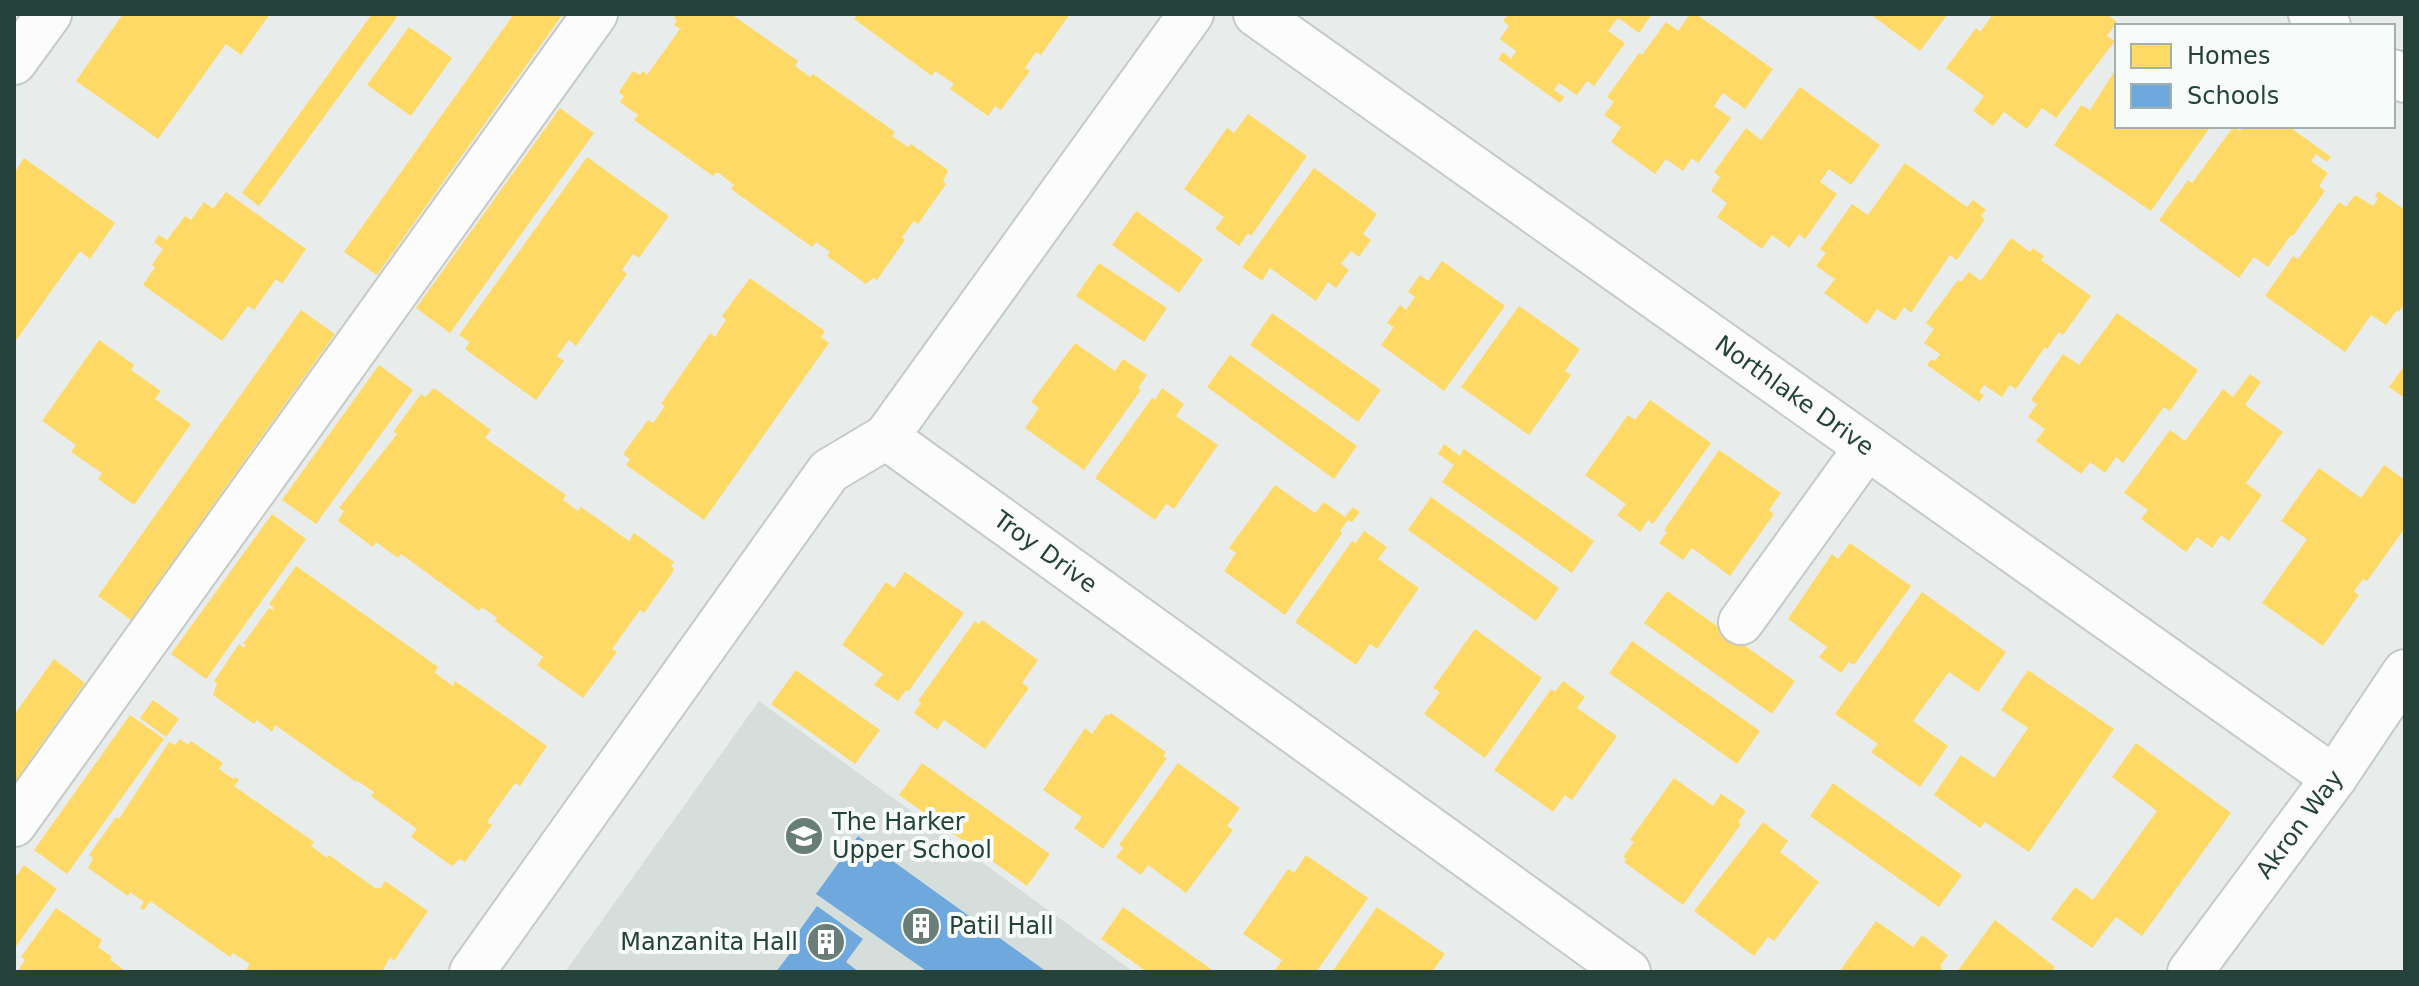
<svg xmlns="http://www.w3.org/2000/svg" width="2419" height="986" viewBox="0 0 2419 986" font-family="'DejaVu Sans',sans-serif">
	<rect width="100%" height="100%" fill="#e8edeb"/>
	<path fill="#d6dedb" d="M759 701 1134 972H565Z"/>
	<path fill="#ffd966" d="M123 14H270L241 55 226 44 158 139 76 81Z
		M372 14H393L397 17 259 206 242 193Z
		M514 14H563L377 275 344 252Z
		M676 14H731L798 61 795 66 810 77 813 74 895 132 892 136 908 147 911 144 948 170 943 182 946 184 918 224 914 221 902 237 905 240 877 280 873 278 866 284 827 256 830 252 816 242 812 247 731 189 734 185 719 173H715L713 176 634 120 638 115 620 102 624 96 619 92 633 71 640 75 643 71 647 75 680 29 674 25 677 20 674 18Z
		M858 14H1070L1041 55 1036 52 1025 68 1030 71 1001 110 995 106 988 116 950 89 954 84 935 71 932 76 854 19Z
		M1508 14H1652L1639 33 1618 18 1608 31 1625 43 1594 86 1587 81 1577 95 1559 83 1554 90 1564 97 1560 103 1498 59 1503 52 1511 59 1516 51 1500 39 1509 26 1503 21Z
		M1690 14H1696L1773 69 1745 109 1723 93 1714 106 1731 118 1698 163 1692 158 1683 171 1666 159 1655 174 1611 142 1621 127 1604 115 1614 102 1607 97 1639 53 1642 55 1666 22 1678 31Z
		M1870 14H1948L1920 51Z
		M1993 14H2107L2117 22 2107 36 2115 41 2056 118 2042 108 2027 129 2004 112 1993 126 1973 111 1984 96 1946 68 1976 28 1980 32Z
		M409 27 452 58 411 116 367 85Z
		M2117 67V126H2211L2151 211 2054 145 2081 105 2090 110Z
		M1800 87 1880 145 1851 185 1829 169 1820 182 1837 194 1805 239 1799 234 1789 248 1772 235 1762 249 1717 217 1727 203 1711 191 1720 177 1714 172 1746 128 1761 140Z
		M560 108 594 133 450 333 416 308Z
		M1248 114 1307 156 1251 236 1248 233 1239 246 1215 229 1224 217 1184 189 1227 128 1234 133Z
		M2234 126 2240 131 2244 126H2262L2266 129 2268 126H2288L2331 157 2327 162 2316 154 2311 161 2328 173 2319 186 2325 191 2293 236 2291 235 2268 267 2254 257 2239 278 2159 220 2188 180 2192 183Z
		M587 157 669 216 639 258 633 254 622 270 627 274 576 346 569 340 557 356 564 361 536 400 465 349 470 342 459 335Z
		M24 158 115 223 90 259 80 251 14 343V173Z
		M1905 163 1967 207 1973 200 1986 210 1981 216 1985 219 1957 260 1950 255 1911 313 1904 307 1895 321 1877 309 1867 324 1824 293 1835 279 1816 266 1826 253 1820 249 1852 204 1868 215Z
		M1314 168 1377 214 1363 234 1371 240 1359 257 1351 251 1341 264 1349 270 1336 288 1328 282 1316 301 1270 268 1262 281 1242 267Z
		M2378 191 2405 210V303L2399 312 2397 310 2386 325 2371 315 2345 352 2265 296 2293 256 2298 259 2339 202 2346 207 2355 195 2373 206 2378 199 2375 196Z
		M226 192 306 249 282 284 276 279 254 310 248 306 222 341 143 285 155 267 152 265 163 249 154 242 159 235 167 240 185 216 191 220 204 202 213 209Z
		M1136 211 1203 259 1179 293 1112 245Z
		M2011 238 2030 252 2033 248 2044 256 2041 260 2091 296 2063 335 2059 332 2047 349 2045 347 2016 389 2010 385 2002 397 1984 385 1979 392 1984 395 1979 402 1927 365 1931 359 1935 361 1940 354 1924 343 1934 329 1926 323 1958 280 1961 282 1969 272 1981 281Z
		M1442 261 1505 306 1444 391 1381 345 1394 327 1387 323 1400 305 1406 310 1415 297 1408 292 1420 275 1428 281Z
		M1099 263 1167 308 1144 342 1076 296Z
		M750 278 825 331 821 337 829 343 704 520 626 465 630 459 623 454 648 420 653 423 665 406 661 404 710 333 715 337 726 320 722 316Z
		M1519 306 1580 349 1565 371 1571 375 1529 435 1461 387Z
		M301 310 335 334 131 620 98 596Z
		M1272 313 1381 390 1358 422 1250 345Z
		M2117 313 2198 370 2170 411 2164 407 2123 463 2116 457 2105 473 2090 462 2081 474 2036 441 2045 429 2028 417 2037 404 2031 400 2063 354 2079 365Z
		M99 340 134 365 131 370 161 391 155 399 191 424 134 505 98 479 102 473 71 452 76 445 42 421Z
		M1075 343 1115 371 1123 359 1147 375 1138 388 1141 390 1084 470 1025 428 1039 408 1031 402Z
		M1230 355 1357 446 1334 479 1207 387Z
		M379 365 413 390 316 524 282 500Z
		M2405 365V398L2389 387Z
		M2250 374 2261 382 2245 405 2283 432 2246 483 2262 495 2229 541 2221 535 2212 548 2197 537 2186 552 2141 519 2148 510 2124 493 2170 430 2185 441 2223 389 2233 397Z
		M434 388 491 430 485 438 566 495 563 500 578 511 581 507 629 541 634 533 674 562 671 566 674 569 671 575 644 613 640 610 612 649 617 652 583 698 537 665 543 657 495 621 497 618 482 607 479 611 401 554 398 558 376 542 373 547 338 521 344 511 339 508 397 434 393 432 421 394 425 397Z
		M1162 388 1184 404 1176 416 1218 445 1174 509 1166 504 1155 520 1095 478 1152 398 1155 400Z
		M1650 400 1711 443 1653 524 1648 520 1640 532 1617 515 1626 504 1585 475 1628 415 1635 420Z
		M1444 444 1460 456 1464 449 1594 541 1572 573 1442 482 1454 465 1438 454Z
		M1719 450 1781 493 1769 510 1774 514 1730 576 1692 548 1683 560 1659 543 1667 532 1664 530Z
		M2384 465 2405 480V528L2367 581 2363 579 2354 591 2359 595 2323 646 2262 603 2307 539 2281 521 2319 468 2361 498Z
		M1275 485 1315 513 1324 502 1345 517 1353 507 1360 512 1352 522 1348 520 1340 531 1342 533 1285 615 1224 571 1236 553 1229 548Z
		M1431 497 1559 588 1536 621 1408 530Z
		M272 514 306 539 206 679 171 654Z
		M1364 531 1387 547 1378 559 1419 588 1377 649 1370 644 1356 665 1295 622 1352 541 1356 543Z
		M1850 543 1911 586 1854 665 1849 662 1841 673 1819 657 1827 647 1788 619 1832 554 1838 559Z
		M296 566 438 667 435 673 453 686 455 681 547 746 520 786 515 783 487 822 492 825 465 862 460 859 452 866 411 837 417 829 371 796 374 792 356 780V782L275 725 272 732 257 720 254 724 213 695 217 683 214 681 239 644 244 648 246 645 243 644 269 608 272 610 274 608 269 604Z
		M905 572 964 613 908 692 906 690 898 701 874 685 883 674 842 645 886 582 894 588Z
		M1667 591 1795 681 1772 714 1644 623Z
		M1922 592 2006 652 1978 692 1949 672 1913 721 1948 746 1920 787 1871 752 1878 744 1835 714Z
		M982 620 1038 660 1022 683 1029 688 985 749 944 720 937 730 914 713 921 703 918 701 975 621 979 624Z
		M1475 629 1542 678 1485 758 1424 714 1440 692 1433 688Z
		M1632 641 1760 731 1737 764 1609 673Z
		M54 659 85 683 14 783V715Z
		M796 670 880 730 855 764 771 704Z
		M2028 670 2114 729 2029 852 1985 822 1980 828 1934 795 1961 755 1994 778 2028 728 2001 710Z
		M1563 681 1585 697 1577 708 1617 736 1572 800 1565 795 1553 812 1494 770 1551 689 1555 692Z
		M153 700 179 719 166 737 140 718Z
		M1111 713 1166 752 1163 756 1167 758 1103 849 1074 828 1082 817 1043 790 1085 728 1092 734 1106 714 1109 716Z
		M130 715 164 739 67 874 34 850Z
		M180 739 188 745 191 741 223 763 219 769 233 779 235 777 239 780 234 786 314 842 311 846 327 858 329 855 375 888H381L385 881 428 911 394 961 390 957 382 972H248L246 970 250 964 233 953 230 957 150 901 144 910 140 908 144 902 130 892 128 896 88 868 93 858 89 855 116 817 119 819 169 742 175 745Z
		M2136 743 2231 813 2142 936 2116 917 2092 948 2051 919 2075 887 2093 900 2157 811 2112 777Z
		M922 763 1050 854 1027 886 899 795Z
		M1178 763 1240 808 1227 826 1233 830 1186 893 1148 865 1141 875 1116 857 1123 848 1119 845Z
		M1674 778 1713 806 1721 794 1746 811 1738 822 1741 824 1683 905 1624 862 1627 859 1623 857 1634 842 1630 840Z
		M1833 783 1962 875 1939 907 1810 816Z
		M1763 822 1788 841 1780 852 1819 882 1774 941 1768 937 1754 956 1694 911Z
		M1306 855 1368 898 1316 972H1274L1282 960 1243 934 1288 869 1294 873Z
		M24 865 57 889 14 949V879Z
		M1123 907 1215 972H1147L1101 939Z
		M1377 907 1445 954 1432 972H1332Z
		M56 908 102 940 98 947 112 957 110 960 127 972H17L25 960 21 957Z
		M1995 920 2055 967 2051 972H1957Z
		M1876 921 1913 947 1922 935 1948 955 1940 966 1942 968 1940 972H1839Z"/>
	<path fill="#6fa8dc" d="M858 836 1047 972H928L816 894Z
		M817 906 863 939 846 962 859 972H776L794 948 789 945Z"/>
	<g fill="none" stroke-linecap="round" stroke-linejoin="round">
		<g stroke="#c5cac8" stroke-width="48">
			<g id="minor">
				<path id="s1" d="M1191 14 886 437 1628 972"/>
				<path id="s2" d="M1256 14 2334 778"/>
				<path d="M2311 14 2328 26"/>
				<path d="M14 62 49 14"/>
				<path d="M2393 72 2405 80"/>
				<path d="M1741 622 1867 447"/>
				<path d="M14 824 595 14"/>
				<path d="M472 972 829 471 886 437"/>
				<path id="s3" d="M2190 972 2334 778 2405 672"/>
			</g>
		</g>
		<use href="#minor" stroke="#fcfcfc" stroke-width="44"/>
	</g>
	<defs>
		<g id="school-disc" transform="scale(2)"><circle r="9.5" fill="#697e78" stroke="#f7fbf9"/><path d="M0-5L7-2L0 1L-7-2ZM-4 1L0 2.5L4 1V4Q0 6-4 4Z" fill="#fff"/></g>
		<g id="building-disc" transform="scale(2)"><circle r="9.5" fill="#697e78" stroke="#f7fbf9"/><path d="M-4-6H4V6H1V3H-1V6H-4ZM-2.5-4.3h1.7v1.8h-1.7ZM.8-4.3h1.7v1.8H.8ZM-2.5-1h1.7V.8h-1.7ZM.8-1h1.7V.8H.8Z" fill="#fff"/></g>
	</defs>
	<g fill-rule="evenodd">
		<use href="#school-disc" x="804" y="836"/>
		<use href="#building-disc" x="921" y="926"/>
		<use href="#building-disc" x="826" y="942"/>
	</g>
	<g text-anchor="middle" stroke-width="8" stroke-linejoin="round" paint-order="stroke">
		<g font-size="24" fill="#24423a" stroke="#f7fbf9">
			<text dy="8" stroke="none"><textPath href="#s2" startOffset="660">Northlake Drive</textPath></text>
			<text dy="8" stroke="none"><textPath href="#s1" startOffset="718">Troy Drive</textPath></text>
			<text dy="8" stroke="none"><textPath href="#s3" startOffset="184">Akron Way</textPath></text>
		</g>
		<g font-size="24" fill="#24423a" stroke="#f7fbf9" text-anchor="start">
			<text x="832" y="830">The Harker<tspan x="832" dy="28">Upper School</tspan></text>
			<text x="949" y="934">Patil Hall</text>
			<text x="798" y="950" text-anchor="end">Manzanita Hall</text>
		</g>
	</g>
	<rect width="2419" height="986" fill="none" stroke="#24423a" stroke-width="32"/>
	<rect x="2115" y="24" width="280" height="104" fill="#f7fbf9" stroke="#a3b1ad" stroke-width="2"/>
	<rect x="2131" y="44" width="40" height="24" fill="#ffd966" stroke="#a3b1ad" stroke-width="2"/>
	<text x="2187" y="64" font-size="24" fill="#24423a">Homes</text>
	<rect x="2131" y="84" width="40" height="24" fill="#6fa8dc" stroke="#a3b1ad" stroke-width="2"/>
	<text x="2187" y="104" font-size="24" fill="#24423a">Schools</text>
</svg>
